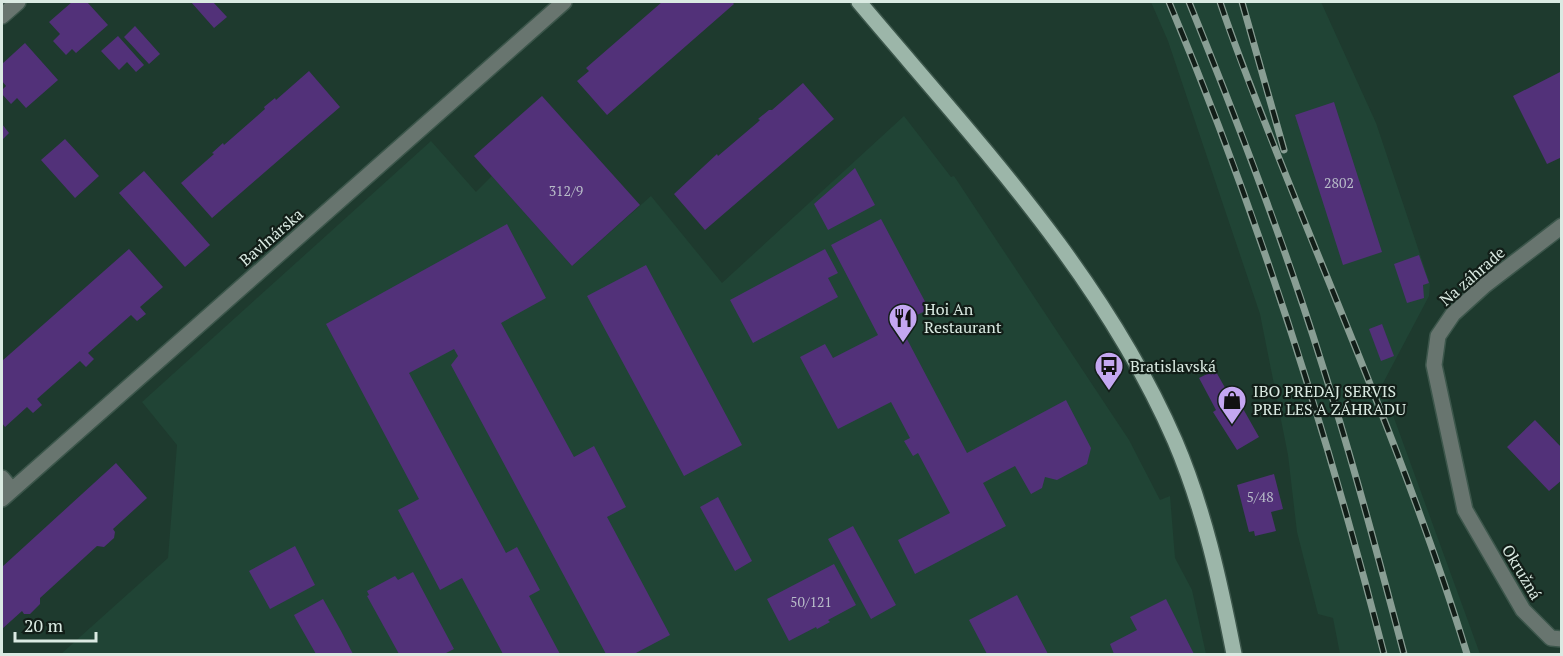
<svg xmlns="http://www.w3.org/2000/svg" width="1563" height="656" viewBox="0 0 1563 656" font-family="'PT Serif',serif">
	<rect width="100%" height="100%" fill="#1e3a2e"/>
	<path fill="#204435" d="M1151 2H1321L1376 123 1430 284 1429 296 1382 385 1480 654H1340L1333 618 1318 614 1297 532 1288 455 1260 314 1168 41Z
		M904 116 951 177 954 176 1129 440 1160 500 1170 496 1175 558 1192 590 1206 654H61L168 558 177 445 142 402 431 141 476 192 492 176 572 266 651 196 722 283Z"/>
	<path fill="#523179" d="M72 2H87L108 25 76 53 72 49 66 55 53 41 60 34 49 22Z
		M191 2H213L227 17 214 28Z
		M662 2H732L734 4 607 115 577 81 589 71 586 68Z
		M135 26 160 54 149 64 124 37Z
		M118 36 144 65 136 72 127 62 119 70 101 51Z
		M25 43 58 80 26 108 17 98 11 104 2 94V90L6 86 2 81V64Z
		M309 71 340 107 212 218 181 183 214 154 212 153 223 143 224 145 265 109 264 107 275 98 276 100Z
		M1562 71V157L1547 164 1513 96Z
		M803 83 834 119 705 230 674 194 717 154 718 156 758 122 760 120 758 119 769 110H772Z
		M542 96 640 205 572 266 474 156Z
		M1334 102 1382 252 1343 265 1295 115Z
		M2 124 9 133 2 140Z
		M65 139 99 176 75 198 41 160Z
		M855 168 875 205 828 230 814 204Z
		M144 171 210 245 185 267 119 193Z
		M881 219 929 309 899 324 967 453 1066 400 1091 448 1087 464 1057 480 1045 477 1042 488 1031 494 1015 466 983 483 1006 526 915 574 898 540 950 513 918 453 913 456 904 441 910 438 891 402 838 429 800 357 825 344 833 358 878 335 831 245Z
		M507 224 546 298 501 323 574 457 594 446 626 507 607 517 670 635 634 654H606L451 365 458 356 454 349 409 373 506 553 517 547 540 590 529 596 560 654H503L462 578 440 590 398 510 419 499 326 324Z
		M129 249 163 287 140 307 146 314 137 321 131 315 88 353 94 359 86 367 80 361 37 399 42 405 33 413 27 407 5 427 2 423V361Z
		M825 249 838 273 828 278 838 297 753 343 730 300Z
		M1419 255 1429 283 1423 285 1424 298 1407 303 1394 264Z
		M646 265 742 445 684 476 587 296Z
		M1382 324 1394 356 1381 361 1369 329Z
		M1215 370 1232 400 1237 398 1259 437 1237 450 1213 412 1216 410 1199 378Z
		M1535 420 1562 448V480L1549 491 1507 447Z
		M116 463 147 498 113 529 115 532 114 538 104 547 97 546 40 598V604L30 614H24L22 611 2 629V567Z
		M1274 474 1283 509 1271 512 1276 531 1255 536 1254 531 1249 532 1237 485Z
		M718 497 752 561 735 571 700 507Z
		M853 526 896 605 871 619 828 539Z
		M295 546 315 585 270 609 249 571Z
		M834 564 856 605 828 620 830 622 817 629 816 627 789 641 767 599Z
		M413 572 454 649 444 654H399L367 596 369 595 367 591 395 576 398 580Z
		M1017 595 1048 654H987L969 620Z
		M323 599 341 631 353 654H316L296 619 294 615Z
		M1166 599 1194 654H1114L1110 644 1137 630 1130 617Z"/>
	<g fill="none" stroke-linecap="round" stroke-linejoin="round">
		<g stroke="#3c564b" stroke-width="18">
			<path id="minor" d="M2 16 18 2
				M1562 226 1485 285 1453 314 1438 336 1434 365 1465 510 1523 610 1551 638 1562 639
				M2 478 12 490
				M2 499 564 2"/>
		</g>
		<g stroke="#3c564b" stroke-width="18">
			<path id="major" d="M859 2C975 140 1102 273 1175 441 1204 509 1220 582 1234 654"/>
		</g>
		<use href="#minor" stroke="#68756f" stroke-width="15"/>
		<use href="#major" stroke="#9cb6a9" stroke-width="15"/>
		<g stroke="#899e94" stroke-width="7">
			<path id="rail" d="M1169 2C1258 213 1327 432 1384 654
				M1189 2C1237 120 1283 239 1321 361 1352 458 1378 556 1404 654
				M1220 2C1244 73 1273 143 1301 213 1360 359 1421 504 1467 654
				M1242 2 1284 150"/>
		</g>
		<use href="#rail" stroke="#121e18" stroke-width="4.5" stroke-dasharray="14" stroke-linecap="butt"/>
	</g>
	<defs>
		<g id="restaurant-pin" transform="scale(1.5)"><path d="M0 17L-7.5 6A9.5 9.5 0 1 1 7.5 6Z" fill="#c4a7f1" stroke="#121e18"/><path d="M-5-6h1v4h1v-4h1v4h1v-4h1v5L-1.5 .5V6h-2V.5L-5-1ZM5-6V6H3V1.5H1.5Q1.5-4 5-6Z" fill="#111"/></g>
		<g id="bus-pin" transform="scale(1.5)"><path d="M0 17L-7.5 6A9.5 9.5 0 1 1 7.5 6Z" fill="#c4a7f1" stroke="#121e18"/><path d="M-5-6H5V4H4V6H2V4H-2V6H-4V4H-5ZM-3.5-4V0h7V-4ZM-3.5 1.2v1.5H-2V1.2ZM2 1.2v1.5H3.5V1.2Z" fill="#111"/></g>
		<g id="shop-pin" transform="scale(1.5)"><path d="M0 17L-7.5 6A9.5 9.5 0 1 1 7.5 6Z" fill="#c4a7f1" stroke="#121e18"/><path d="M-5-2.5h2.3a2.7 3.5 0 0 1 5.4 0H5L5.5 6h-11ZM-1.5-2.5h3a1.5 2.3 0 0 0-3 0Z" fill="#111"/></g>
	</defs>
	<g fill-rule="evenodd">
		<use href="#restaurant-pin" x="903" y="318"/>
		<use href="#bus-pin" x="1109" y="366"/>
		<use href="#shop-pin" x="1232" y="400"/>
	</g>
	<g text-anchor="middle" stroke-width="4.5" stroke-linejoin="round" paint-order="stroke">
		<g font-size="14" fill="#b8bcc8">
			<text x="1339" y="188">2802</text>
			<text x="566" y="196">312/9</text>
			<text x="1260" y="502">5/48</text>
			<text x="811" y="607">50/121</text>
		</g>
		<g font-size="16" fill="#daeae2" stroke="#121e18">
			<text transform="translate(271 237) rotate(-41)" y="6">Bavlnárska</text>
			<text transform="translate(1472 276) rotate(-41)" y="6">Na záhrade</text>
			<text transform="translate(1522 572) rotate(59)" y="6">Okružná</text>
		</g>
		<g font-size="16" fill="#daeae2" stroke="#121e18" text-anchor="start">
			<text x="924" y="315">Hoi An<tspan x="924" dy="18">Restaurant</tspan></text>
			<text x="1130" y="372">Bratislavská</text>
			<text x="1253" y="397">IBO PREDAJ SERVIS<tspan x="1253" dy="18">PRE LES A ZÁHRADU</tspan></text>
		</g>
	</g>
	<rect width="1563" height="656" fill="none" stroke="#daeae2" stroke-width="6"/>
	<path d="M15 632v9h81v-9" fill="none" stroke="#daeae2" stroke-width="3"/>
	<text x="24" y="632" font-size="18" fill="#daeae2" stroke="#121e18" stroke-width="4.5" paint-order="stroke">20 m</text>
</svg>
